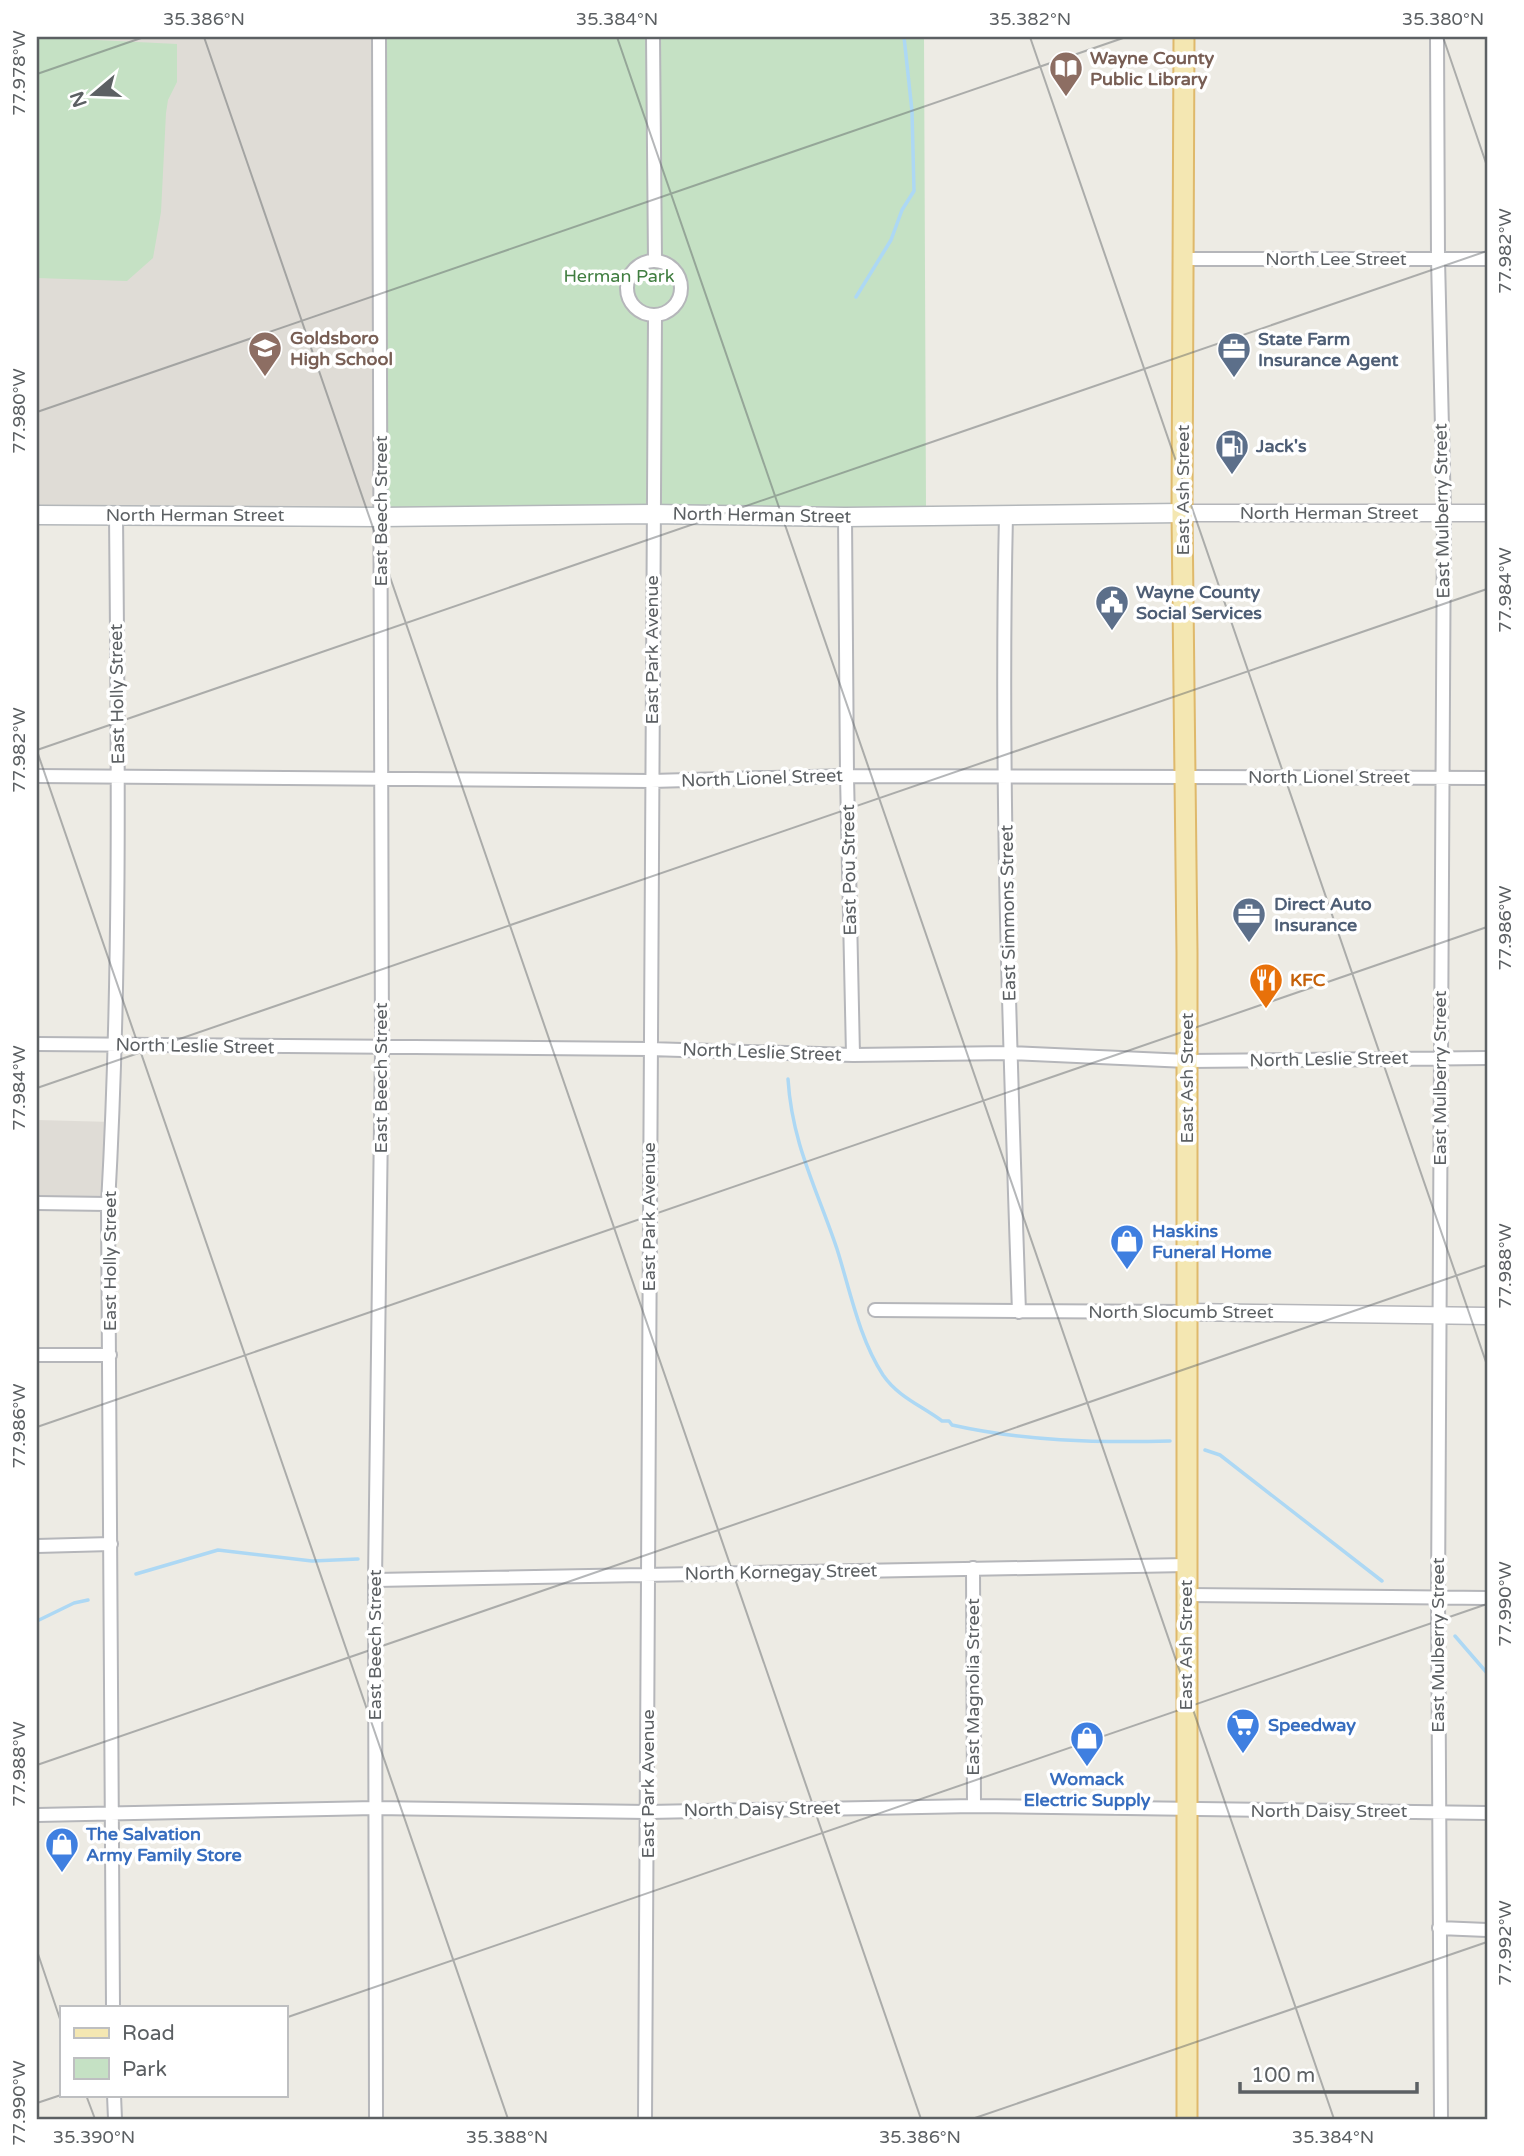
<svg xmlns="http://www.w3.org/2000/svg" width="1524" height="2156" viewBox="0 0 1524 2156" font-family="'Varela Round',sans-serif">
	<rect width="100%" height="100%" fill="#edebe4"/>
	<path fill="#dfdcd6" d="M37 37H379L380 517 37 516Z
		M37 1120 113 1122 108 1204 37 1203Z"/>
	<path fill="#c5e1c4" d="M37 37 177 44V82L168 100 166 113 161 212 153 258 127 281 37 278Z
		M379 37H924L926 508 380 517Z"/>
	<g fill="none" stroke-linecap="round" stroke-linejoin="round">
		<path stroke="#add8f4" stroke-width="3.5" d="M856 297 891 240 902 210 914 191 912 111 904 37
			M788 1079C792 1144 817 1189 837 1249 850 1290 859 1338 883 1375 898 1397 922 1406 942 1421H949L952 1425C1023 1441 1097 1443 1170 1441
			M1205 1450 1220 1455 1382 1581
			M136 1574 218 1550 312 1561 358 1559
			M37 1621 74 1603 88 1600
			M1455 1636 1487 1673"/>
		<g stroke="#b5b6ba" stroke-width="16">
			<path id="minor" d="M653 37 655 261
				M1437 37 1438 259 1444 513 1438 1597 1441 2119
				M1184 259H1487
				M627 288a27 27 0 1 1 54 0a27 27 0 1 1-54 0Z
				M1006 515C1000 780 1010 1046 1019 1312
				M845 517 847 776 853 1055
				M37 776 651 781 847 776 1487 778
				M37 1044 649 1049 853 1055 1010 1053 1187 1061 1487 1058
				M37 1203 108 1204
				M875 1310 1186 1312
				M37 1355H110
				M37 1546 111 1544
				M973 1568 974 1806
				M375 1580 1187 1565
				M1186 1595 1487 1598
				M37 1815 375 1808 648 1812 974 1806 1487 1813
				M1439 1928 1487 1930
				M113 2007 108 1204C121 974 118 744 116 515
				M114 2095 115 2119
				M376 2119 375 1580 382 1048 379 37
				M645 2119 655 316"/>
		</g>
		<g stroke="#b5b6ba" stroke-width="19">
			<path id="tertiary" d="M1182 513H1487
				M1186 1312 1487 1316"/>
		</g>
		<g stroke="#b3b7ba" stroke-width="21">
			<path id="secondary" d="M37 515 380 517 652 514 845 517 1182 513"/>
		</g>
		<g stroke="#dfb96b" stroke-width="23">
			<path id="primary" d="M1184 37 1182 513 1187 952V2119"/>
		</g>
		<use href="#minor" stroke="#fff" stroke-width="12"/>
		<use href="#tertiary" stroke="#fff" stroke-width="16"/>
		<use href="#secondary" stroke="#fff" stroke-width="18"/>
		<use href="#primary" stroke="#f4e7b2" stroke-width="19"/>
	</g>
	<path fill="none" stroke="#5c6063" stroke-width="2" stroke-opacity="0.45" d="M204 37 921 2119M617 37 1334 2119M1030 37 1487 1365M1443 37 1487 166M37 74 144 37M37 412 1126 37M37 750 1487 251M37 751 508 2119M37 1088 1487 589M37 1427 1487 927M37 1765 1487 1265M37 1951 61 2022M285 2018 1487 1604M86 2095 95 2119M37 2103 61 2095M972 2119 1487 1942"/>
	<defs>
		<g id="library-pin" transform="scale(1.75)"><path d="M0 17L-7.5 6A9.5 9.5 0 1 1 7.5 6Z" fill="#8d6e63" stroke="#fff"/><path d="M-6-4Q-3-5.5-.7-3.5V5Q-3 3-6 4ZM6-4Q3-5.5 .7-3.5V5Q3 3 6 4Z" fill="#fff"/></g>
		<g id="school-pin" transform="scale(1.75)"><path d="M0 17L-7.5 6A9.5 9.5 0 1 1 7.5 6Z" fill="#8d6e63" stroke="#fff"/><path d="M0-5L7-2L0 1L-7-2ZM-4 1L0 2.5L4 1V4Q0 6-4 4Z" fill="#fff"/></g>
		<g id="office-pin" transform="scale(1.75)"><path d="M0 17L-7.5 6A9.5 9.5 0 1 1 7.5 6Z" fill="#5c6f8a" stroke="#fff"/><path d="M-6-3h4V-5.5h4V-3h4V5H-6ZM-1-4.5V-3h2v-1.5ZM-6 0V1H6V0Z" fill="#fff"/></g>
		<g id="fuel-pin" transform="scale(1.75)"><path d="M0 17L-7.5 6A9.5 9.5 0 1 1 7.5 6Z" fill="#5c6f8a" stroke="#fff"/><path d="M-5.5-6h7V0h2V4h1.3V-2.5L3-4.5l.8-.8L6-3V5H2.5V1h-1V6h-7ZM-4.2-4.7v3.2H.2V-4.7Z" fill="#fff"/></g>
		<g id="civic-pin" transform="scale(1.75)"><path d="M0 17L-7.5 6A9.5 9.5 0 1 1 7.5 6Z" fill="#5c6f8a" stroke="#fff"/><path d="M-.6-6.5H3V-4.5H.6V-3L4-1V1h2V6H-6V1h2V-1L-.6-3ZM-1.2 2.5V6h2.4V2.5Z" fill="#fff"/></g>
		<g id="restaurant-pin" transform="scale(1.75)"><path d="M0 17L-7.5 6A9.5 9.5 0 1 1 7.5 6Z" fill="#e8710a" stroke="#fff"/><path d="M-5-6h1v4h1v-4h1v4h1v-4h1v5L-1.5 .5V6h-2V.5L-5-1ZM5-6V6H3V1.5H1.5Q1.5-4 5-6Z" fill="#fff"/></g>
		<g id="shop-pin" transform="scale(1.75)"><path d="M0 17L-7.5 6A9.5 9.5 0 1 1 7.5 6Z" fill="#3f7fe0" stroke="#fff"/><path d="M-5-2.5h2.3a2.7 3.5 0 0 1 5.4 0H5L5.5 6h-11ZM-1.5-2.5h3a1.5 2.3 0 0 0-3 0Z" fill="#fff"/></g>
		<g id="supermarket-pin" transform="scale(1.75)"><path d="M0 17L-7.5 6A9.5 9.5 0 1 1 7.5 6Z" fill="#3f7fe0" stroke="#fff"/><path d="M-6-5.5h2.5l.6 2H6L4.5 2H-2.5L-4.4-4H-6ZM-1.5 3.2a1.3 1.3 0 1 0 .1 0ZM3 3.2a1.3 1.3 0 1 0 .1 0Z" fill="#fff"/></g>
	</defs>
	<g fill-rule="evenodd">
		<use href="#library-pin" x="1066" y="68"/>
		<use href="#school-pin" x="265" y="348"/>
		<use href="#office-pin" x="1234" y="349"/>
		<use href="#fuel-pin" x="1232" y="446"/>
		<use href="#civic-pin" x="1112" y="602"/>
		<use href="#office-pin" x="1249" y="914"/>
		<use href="#restaurant-pin" x="1266" y="980"/>
		<use href="#shop-pin" x="1127" y="1241"/>
		<use href="#supermarket-pin" x="1243" y="1725"/>
		<use href="#shop-pin" x="1087" y="1738"/>
		<use href="#shop-pin" x="62" y="1844"/>
	</g>
	<g text-anchor="middle" stroke-width="7" stroke-linejoin="round" paint-order="stroke">
		<g font-size="18" font-weight="bold" fill="#785e54" stroke="#fff" text-anchor="start">
			<text x="1090" y="64">Wayne County<tspan x="1090" dy="21">Public Library</tspan></text>
			<text x="290" y="344">Goldsboro<tspan x="290" dy="21">High School</tspan></text>
		</g>
		<g font-size="18" fill="#5c6063" stroke="#fff">
			<text x="1336" y="265">North Lee Street</text>
			<text transform="translate(1183 490) rotate(-90)" y="6">East Ash Street</text>
			<text transform="translate(381 511) rotate(-90)" y="6">East Beech Street</text>
			<text transform="translate(1442 511) rotate(-91)" y="6">East Mulberry Street</text>
			<text x="1329" y="519">North Herman Street</text>
			<text x="195" y="521">North Herman Street</text>
			<text transform="translate(762 515) rotate(1)" y="6">North Herman Street</text>
			<text transform="translate(652 650) rotate(-90)" y="6">East Park Avenue</text>
			<text transform="translate(117 694) rotate(-91)" y="6">East Holly Street</text>
			<text x="1329" y="783">North Lionel Street</text>
			<text transform="translate(762 778) rotate(-2)" y="6">North Lionel Street</text>
			<text transform="translate(849 870) rotate(-91)" y="6">East Pou Street</text>
			<text transform="translate(1008 913) rotate(-91)" y="6">East Simmons Street</text>
			<text transform="translate(195 1046) rotate(1)" y="6">North Leslie Street</text>
			<text transform="translate(762 1052) rotate(2)" y="6">North Leslie Street</text>
			<text transform="translate(1329 1059) rotate(-1)" y="6">North Leslie Street</text>
			<text transform="translate(381 1078) rotate(-90)" y="6">East Beech Street</text>
			<text transform="translate(1187 1078) rotate(-90)" y="6">East Ash Street</text>
			<text transform="translate(1440 1078) rotate(-90)" y="6">East Mulberry Street</text>
			<text transform="translate(649 1217) rotate(-90)" y="6">East Park Avenue</text>
			<text transform="translate(110 1261) rotate(-90)" y="6">East Holly Street</text>
			<text x="1181" y="1318">North Slocumb Street</text>
			<text transform="translate(781 1572) rotate(-1)" y="6">North Kornegay Street</text>
			<text transform="translate(375 1645) rotate(-90)" y="6">East Beech Street</text>
			<text transform="translate(1186 1645) rotate(-90)" y="6">East Ash Street</text>
			<text transform="translate(1438 1645) rotate(-90)" y="6">East Mulberry Street</text>
			<text transform="translate(973 1687) rotate(-90)" y="6">East Magnolia Street</text>
			<text transform="translate(648 1784) rotate(-90)" y="6">East Park Avenue</text>
			<text transform="translate(762 1809) rotate(-1)" y="6">North Daisy Street</text>
			<text x="1329" y="1817">North Daisy Street</text>
		</g>
		<g font-size="18" fill="#407e40" stroke="#fff">
			<text x="619" y="282">Herman Park</text>
		</g>
		<g font-size="18" font-weight="bold" fill="#4e5e75" stroke="#fff" text-anchor="start">
			<text x="1258" y="345">State Farm<tspan x="1258" dy="21">Insurance Agent</tspan></text>
			<text x="1256" y="452">Jack's</text>
			<text x="1136" y="598">Wayne County<tspan x="1136" dy="21">Social Services</tspan></text>
			<text x="1274" y="910">Direct Auto<tspan x="1274" dy="21">Insurance</tspan></text>
		</g>
		<g font-size="18" font-weight="bold" fill="#c56008" stroke="#fff" text-anchor="start">
			<text x="1290" y="986">KFC</text>
		</g>
		<g font-size="18" font-weight="bold" fill="#366cbe" stroke="#fff" text-anchor="start">
			<text x="1152" y="1237">Haskins<tspan x="1152" dy="21">Funeral Home</tspan></text>
			<text x="1268" y="1731">Speedway</text>
			<text x="1087" y="1785" text-anchor="middle">Womack<tspan x="1087" dy="21">Electric Supply</tspan></text>
			<text x="86" y="1840">The Salvation<tspan x="86" dy="21">Army Family Store</tspan></text>
		</g>
	</g>
	<rect width="1524" height="2156" fill="none" stroke="#ffffff" stroke-width="77"/>
	<rect x="60" y="2006" width="228" height="91" fill="#ffffff" stroke="#bebfc1" stroke-width="2"/>
	<rect x="74" y="2028" width="35" height="10" fill="#f4e7b2" stroke="#bebfc1" stroke-width="2"/>
	<text x="122" y="2040" font-size="21" fill="#5c6063">Road</text>
	<rect x="74" y="2058" width="35" height="21" fill="#c5e1c4" stroke="#bebfc1" stroke-width="2"/>
	<text x="122" y="2076" font-size="21" fill="#5c6063">Park</text>
	<g transform="translate(94 94) rotate(251)" stroke="#ffffff" stroke-width="5" paint-order="stroke">
	<path d="M0-5L12 26L0 18L-12 26Z" fill="#5c6063"/>
	<text y="-10" font-size="19" font-weight="bold" text-anchor="middle" fill="#5c6063">N</text>
	</g>
	<path d="M1240 2082v10h177v-10" fill="none" stroke="#5c6063" stroke-width="3.5"/>
	<text x="1251" y="2082" font-size="21" fill="#5c6063" stroke="#ffffff" stroke-width="5" paint-order="stroke">100 m</text>
	<rect x="38" y="38" width="1448" height="2080" fill="none" stroke="#5c6063" stroke-width="2.5"/>
	<g font-size="18" text-anchor="middle" fill="#5c6063">
		<text x="204" y="25">35.386°N</text>
		<text x="617" y="25">35.384°N</text>
		<text x="1030" y="25">35.382°N</text>
		<text x="1443" y="25">35.380°N</text>
		<text transform="translate(19 73) rotate(-90)" y="6">77.978°W</text>
		<text transform="translate(1505 251) rotate(-90)" y="6">77.982°W</text>
		<text transform="translate(19 411) rotate(-90)" y="6">77.980°W</text>
		<text transform="translate(1505 590) rotate(-90)" y="6">77.984°W</text>
		<text transform="translate(19 750) rotate(-90)" y="6">77.982°W</text>
		<text transform="translate(1505 928) rotate(-90)" y="6">77.986°W</text>
		<text transform="translate(19 1088) rotate(-90)" y="6">77.984°W</text>
		<text transform="translate(1505 1266) rotate(-90)" y="6">77.988°W</text>
		<text transform="translate(19 1426) rotate(-90)" y="6">77.986°W</text>
		<text transform="translate(1505 1604) rotate(-90)" y="6">77.990°W</text>
		<text transform="translate(19 1764) rotate(-90)" y="6">77.988°W</text>
		<text transform="translate(1505 1943) rotate(-90)" y="6">77.992°W</text>
		<text transform="translate(19 2103) rotate(-90)" y="6">77.990°W</text>
		<text x="94" y="2143">35.390°N</text>
		<text x="507" y="2143">35.388°N</text>
		<text x="920" y="2143">35.386°N</text>
		<text x="1333" y="2143">35.384°N</text>
	</g>
</svg>
